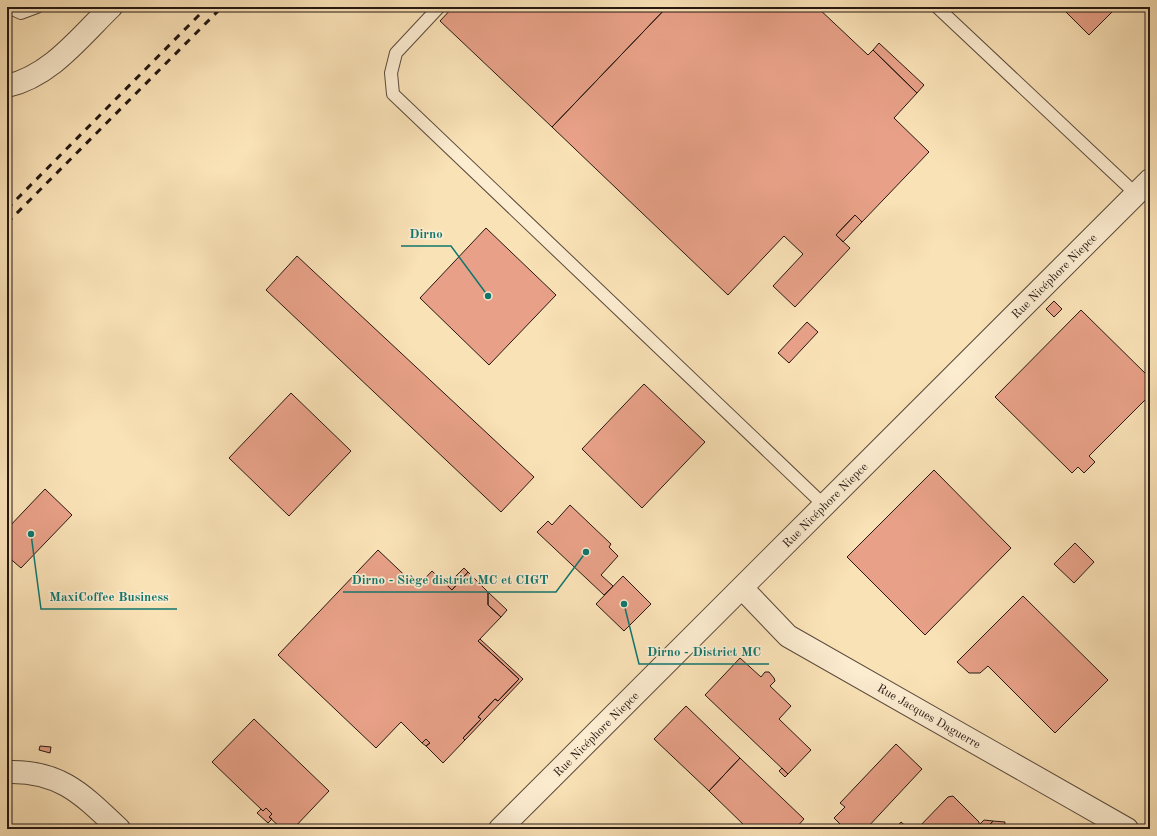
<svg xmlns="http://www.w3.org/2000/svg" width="1157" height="836" viewBox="0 0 1157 836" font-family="'Old Standard TT',serif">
	<rect width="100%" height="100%" fill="#fae2b7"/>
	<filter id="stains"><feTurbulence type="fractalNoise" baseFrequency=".005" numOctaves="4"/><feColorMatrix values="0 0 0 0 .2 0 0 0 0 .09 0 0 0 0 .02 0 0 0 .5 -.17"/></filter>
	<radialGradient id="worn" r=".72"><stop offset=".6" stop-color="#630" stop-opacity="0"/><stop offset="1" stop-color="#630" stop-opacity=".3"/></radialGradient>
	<path fill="#e8a188" stroke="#251812" d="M453 7H667L552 127 440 21Z
		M667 7H817L868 55 873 50 917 93 894 118 929 152 862 222 855 215 836 235 850 248 795 307 773 286 803 254 784 236 728 295 552 127Z
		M1061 7H1117L1089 35Z
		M879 43 924 85 917 93 873 50Z
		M855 215 862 222 843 242 836 235Z
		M486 228 556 295 489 365 420 298Z
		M297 256 534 477 501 512 266 290Z
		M1054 301 1062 309 1054 317 1046 309Z
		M1081 310 1150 378V395L1089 456 1095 462 1084 473 1078 467 1072 473 995 397Z
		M807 322 818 332 789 363 778 353Z
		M644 384 705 442 642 508 582 449Z
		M291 393 351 451 289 516 229 458Z
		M934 470 1011 548 925 635 847 557Z
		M45 489 72 515 21 568 7 556V529Z
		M570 505 611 544 609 547 618 556 601 575 613 586 604 595 537 532 548 521 552 525Z
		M1075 543 1094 562 1074 583 1054 564Z
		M378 550 417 587 432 571 452 590 468 572 488 592V605L501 617 478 641 519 679 498 701 495 699 478 717 481 719 463 738 465 740 443 763 426 746 430 743 426 739 422 743 401 722 376 748 278 655Z
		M464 568 468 572 452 590 447 585Z
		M623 576 651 604 624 631 596 604Z
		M488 592 507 610 501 617 488 605Z
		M1023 596 1108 680 1055 733 988 666 980 673H969L957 662Z
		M480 639 523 679 465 740 463 738 481 719 478 717 495 699 498 701 519 679 478 641Z
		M740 658 761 677 765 672H769L774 678 775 681 770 686 791 706 779 719 811 750 788 774 705 695Z
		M686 706 740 758 709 791 654 739Z
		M254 719 329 791 293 829H282L269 817 272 814 266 808 263 811 212 762Z
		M426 739 430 743 426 746 422 743Z
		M896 744 922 769 866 829H841L843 827 834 818 845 807 840 803Z
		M40 746 51 747 50 753 39 750Z
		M740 758 804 819 795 829H748L709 791Z
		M782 768 788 774 785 777 779 771Z
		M953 796 979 822V825L984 820 993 821 986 829H917L948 797Z
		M266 808 272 814 269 817 272 819 268 823 257 813 261 809 263 811Z
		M993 821 1005 822 1004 829H986Z
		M901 822 909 829H895Z"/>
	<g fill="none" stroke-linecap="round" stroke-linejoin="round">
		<g stroke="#5a4a3b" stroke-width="14">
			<path id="lane" d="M8 7 21 13 37 7
				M439 7 396 53 391 73 393 94 825 506
				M937 7 1136 194"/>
		</g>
		<g stroke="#5a4a3b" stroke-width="24">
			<path id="street" d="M7 86C51 76 80 37 111 7
				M742 588 788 636 1127 829
				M7 772C60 770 83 795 119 829
				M500 829 1150 180"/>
		</g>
		<use href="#lane" stroke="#fcecd0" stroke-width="12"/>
		<use href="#street" stroke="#fcecd0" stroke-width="22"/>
		<path stroke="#251812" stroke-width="3" stroke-dasharray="7 7" stroke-linecap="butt" d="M7 209 207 7
			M7 223 222 7"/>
	</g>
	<g text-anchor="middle" stroke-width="3.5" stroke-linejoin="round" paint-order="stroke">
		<g font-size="12" fill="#251812" stroke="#fcecd0">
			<text transform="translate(1054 276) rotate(-45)" y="4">Rue Nicéphore Niepce</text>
			<text transform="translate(825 505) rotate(-45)" y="4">Rue Nicéphore Niepce</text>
			<text transform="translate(929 716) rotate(30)" y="4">Rue Jacques Daguerre</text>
			<text transform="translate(596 734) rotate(-45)" y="4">Rue Nicéphore Niepce</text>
		</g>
	</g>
	<path fill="none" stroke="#0f766e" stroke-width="1.5" d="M488 296L451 246H401M586 552L556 592H343M31 534L41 609H177M624 604L639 664H769"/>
	<g fill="#0f766e" stroke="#fcecd0" stroke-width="1.5">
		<circle cx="488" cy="296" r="4"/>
		<circle cx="586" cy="552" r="4"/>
		<circle cx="31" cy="534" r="4"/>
		<circle cx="624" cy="604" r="4"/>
	</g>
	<g font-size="13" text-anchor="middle" font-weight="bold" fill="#0f766e" stroke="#fcecd0" stroke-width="3.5" stroke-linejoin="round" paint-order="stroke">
		<text x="426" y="238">Dirno</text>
		<text x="450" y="584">Dirno - Siège district MC et CIGT</text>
		<text x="109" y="601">MaxiCoffee Business</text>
		<text x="704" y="656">Dirno - District MC</text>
	</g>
	<rect width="1157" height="836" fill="none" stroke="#fae2b7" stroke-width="24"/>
	<rect x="8" y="8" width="1141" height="820" fill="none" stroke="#251812" stroke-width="2"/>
	<rect x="12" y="12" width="1133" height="812" fill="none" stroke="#251812"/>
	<rect width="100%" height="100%" filter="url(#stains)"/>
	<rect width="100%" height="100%" fill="url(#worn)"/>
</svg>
